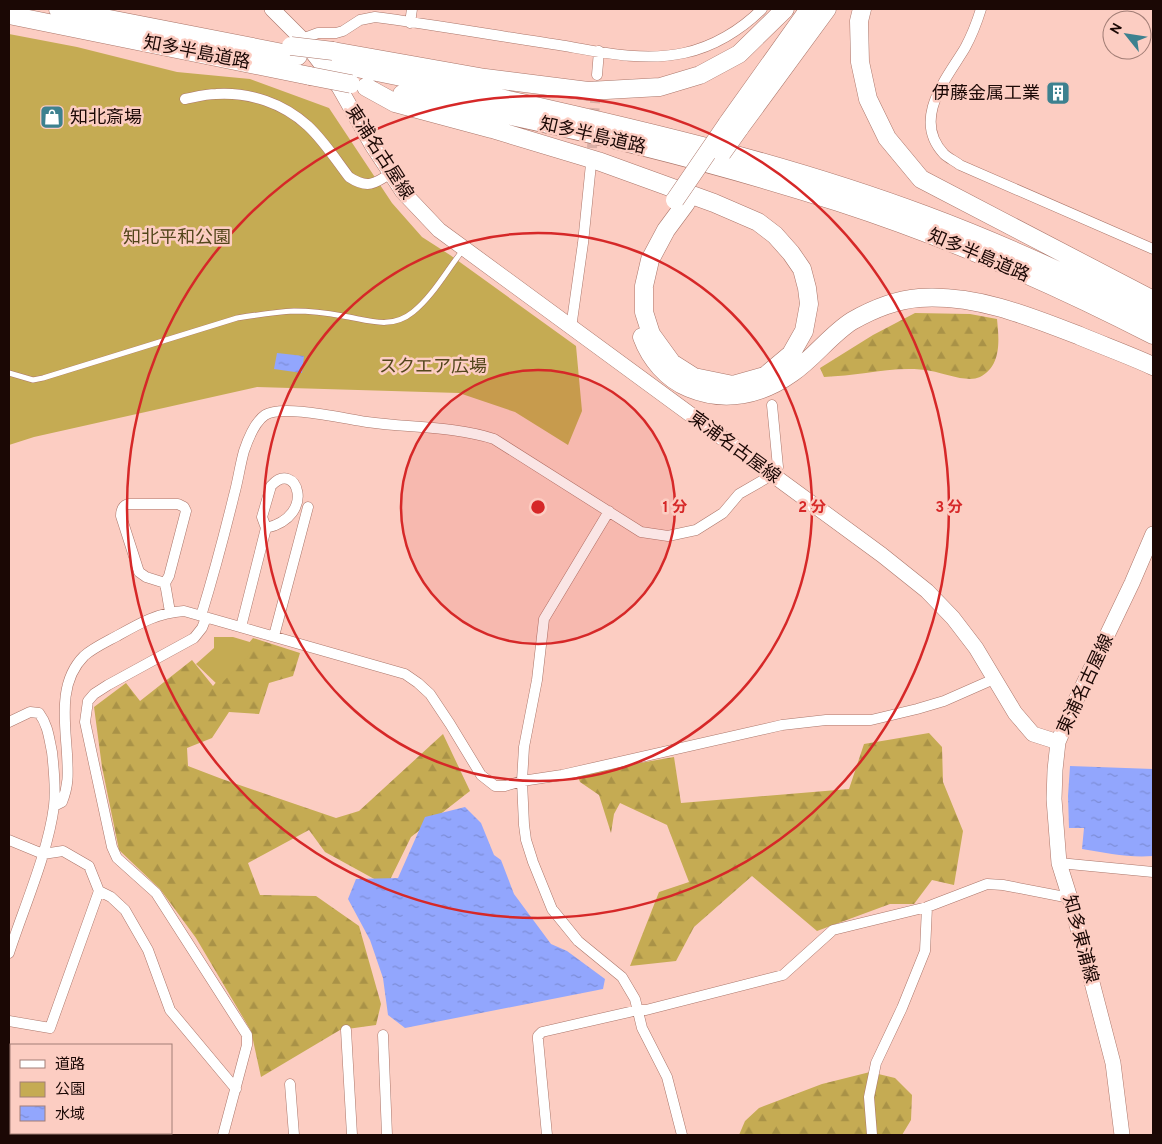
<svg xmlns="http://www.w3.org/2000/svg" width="1162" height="1144" viewBox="0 0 1162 1144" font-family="Overpass,'Noto Sans JP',sans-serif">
	<defs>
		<pattern id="forest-firs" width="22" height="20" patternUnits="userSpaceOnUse" patternTransform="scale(1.25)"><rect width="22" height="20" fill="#c5ab53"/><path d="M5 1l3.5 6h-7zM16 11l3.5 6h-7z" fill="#a99247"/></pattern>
		<pattern id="water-ripples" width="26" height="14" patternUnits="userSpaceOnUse" patternTransform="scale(1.25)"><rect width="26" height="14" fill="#92a6fd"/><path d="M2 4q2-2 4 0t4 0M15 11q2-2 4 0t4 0" fill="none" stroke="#7d8dd7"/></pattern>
	</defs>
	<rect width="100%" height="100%" fill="#fccdc2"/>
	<path fill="url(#forest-firs)" d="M915 313 970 314 997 319C999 339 1002 366 980 377 967 383 944 373 931 371 910 367 887 370 866 373 852 375 838 376 824 377L820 368 873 335Z
		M253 638 300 653 293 676 269 683 259 714 229 712 212 738 187 748 188 766 222 779 336 818 359 811 443 734 470 791 411 837 387 886 325 852 309 830 248 863 260 895 316 896 359 926 381 1004 376 1025 340 1030 261 1077 251 1031 196 938 160 889 119 850 102 767 94 707 126 683 140 701 192 660 213 686Z
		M929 733 942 747 943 782 963 831 954 885 932 880 914 904H890L817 931 752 876 694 927 676 961 630 966 659 892 689 882 667 825 620 803 614 814 611 833 599 795 580 782 577 774 674 757 681 803 849 789 864 744Z
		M870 1072 895 1078 912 1095 911 1120 902 1135H739L745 1121 759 1108 822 1084Z"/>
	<path fill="#c5ab53" d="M9 34 77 47 177 72 250 79 329 108 392 203 422 237 450 255 576 346 582 411 568 445 515 412 459 393 257 387 34 437 9 445Z
		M214 637H233L253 643 249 655 219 686 196 664 214 648Z"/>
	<path fill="url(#water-ripples)" d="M277 353 304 356 302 373 274 369Z
		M1070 766 1153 769V856C1129 858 1106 853 1082 849L1084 828H1069L1068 796Z
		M465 807 481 823 494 855 501 860 514 894 551 944 567 951 605 979 603 989 405 1028 388 1015 383 978 370 940 348 899 356 879 398 878 425 817Z"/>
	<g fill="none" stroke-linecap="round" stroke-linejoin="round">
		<path stroke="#daafa6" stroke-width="10" stroke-dasharray="10 5" stroke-linecap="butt" d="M591 163 596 88"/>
		<g stroke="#ab766a" stroke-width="6">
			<path id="lane" d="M9 373 33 380 43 378 237 318C256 315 275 312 294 311 310 311 327 313 343 316 368 320 391 330 413 312 433 296 447 270 463 250"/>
		</g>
		<g stroke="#ab766a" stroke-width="11">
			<path id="street" d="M981 9C977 22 972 35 965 48 947 78 911 119 944 154 948 158 955 161 960 165L1153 249
				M410 23 412 9
				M302 39 318 33H336L343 31 360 20 375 17C436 25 498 36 559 45 600 52 643 62 684 53 713 47 741 30 762 9
				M597 75 599 51
				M185 99C195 97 206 94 216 94 250 92 283 103 308 126 324 141 336 160 349 177 367 189 375 184 391 173
				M571 328 583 243 591 164
				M609 511 544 619 537 680 524 747 522 781 524 825 526 840 533 862 552 909 578 941 622 977 635 999 642 1028 667 1077 682 1135
				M165 583 146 577 139 572 121 516C121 510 122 506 128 504H178L184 507 186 511 169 576 165 583 170 612
				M201 616C213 577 224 536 234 495 238 481 240 465 244 451 248 439 255 422 265 415 283 404 345 419 367 422 409 428 454 426 494 439L641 532 668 536 696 530 723 513 739 494 772 475 778 467 772 405
				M206 618 202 628 194 638 108 685 94 694 88 701 85 722 112 847 117 858 156 893 247 1035V1045L223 1135
				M241 627 266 528 262 517 271 486C296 458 318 516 266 528
				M274 636 308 507
				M9 722 30 712 39 713C48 725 49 738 52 752 54 770 56 788 54 806 48 853 24 907 9 953
				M54 806 62 802C69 785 68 773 67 754 65 721 58 682 84 656 93 648 106 642 117 636 140 623 157 613 184 611L405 674 418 683 430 694 450 724 481 775 495 786H505L522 781 562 775 782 725 826 720H871L917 709 944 701 994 679
				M9 840 43 854 63 851 89 866 99 891 50 1028 9 1021
				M1059 863 1153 872
				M99 891 111 897 125 910 148 950 170 1010 236 1089
				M346 1030 352 1135
				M383 1035 387 1135
				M290 1084 294 1135
				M9 1089 11 1097
				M9 1125 11 1121
				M78 1133V1135
				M159 1133 160 1135
				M9 1135 15 1133
				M547 1135 538 1040V1036L542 1032 638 1010H646L783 975 833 930 927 907 987 884 1003 885 1070 898
				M872 1135 869 1097 876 1063 902 1008 925 951 927 907"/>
		</g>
		<g stroke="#ab766a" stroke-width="16">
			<path id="primary" d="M272 9 302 39 339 87 372 145 403 192 439 230 882 555 927 591 953 618 976 648 1015 713 1033 734 1058 742
				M1122 1135 1113 1063 1070 898 1059 863 1054 799 1055 770 1058 742 1076 700 1132 583 1153 534"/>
		</g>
		<g stroke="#ab766a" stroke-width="19">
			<path id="highway" d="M58 9 298 56
				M862 9 859 21 860 62 868 99 887 138 921 179 1153 300
				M9 15 310 76
				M333 51 485 78 588 91 660 87 700 75 739 54 785 9
				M335 64C395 75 454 88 513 101 652 132 791 165 925 215 1003 244 1079 279 1153 317
				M366 87 395 103 492 129 598 161 714 203 758 222 775 235 791 253 802 269 807 288 809 304 804 331 791 354 765 376 733 385 694 377 672 363 651 334 644 312V286L650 260 666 230 686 203
				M402 94C549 122 695 156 838 202 946 237 1052 283 1153 335
				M727 124 809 9
				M739 129 827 9
				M642 337C650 359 667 379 689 388 725 403 761 395 792 373 814 358 830 335 852 321 873 309 895 300 919 298 975 294 1029 316 1080 336 1104 346 1129 355 1153 366"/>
		</g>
		<use href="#lane" stroke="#fff" stroke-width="5"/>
		<use href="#street" stroke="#fff" stroke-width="10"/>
		<use href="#primary" stroke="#fff" stroke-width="15"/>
		<use href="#highway" stroke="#fff" stroke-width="18"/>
		<g stroke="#ab766a" stroke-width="19" stroke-linecap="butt">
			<path id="highway-bridge" d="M291 46 333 51
				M310 76 351 84
				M722 153 739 129
				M675 200 727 124"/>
		</g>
		<use href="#highway-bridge" stroke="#fff" stroke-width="18"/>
	</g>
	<circle cx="538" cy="507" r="137" fill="#d62828" fill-opacity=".12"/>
	<g fill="none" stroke="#d62828" stroke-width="2.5">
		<circle cx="538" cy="507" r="137"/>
		<circle cx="538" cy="507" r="274"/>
		<circle cx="538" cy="507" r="411"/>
	</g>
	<defs>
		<g id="building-square" transform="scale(1.25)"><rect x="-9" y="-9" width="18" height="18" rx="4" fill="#3d818f" stroke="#fccdc2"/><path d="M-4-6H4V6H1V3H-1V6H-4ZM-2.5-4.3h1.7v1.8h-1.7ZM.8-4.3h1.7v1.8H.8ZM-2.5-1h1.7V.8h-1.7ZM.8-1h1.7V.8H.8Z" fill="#fff"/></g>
		<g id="shop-square" transform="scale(1.25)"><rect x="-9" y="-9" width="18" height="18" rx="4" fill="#3d818f" stroke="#fccdc2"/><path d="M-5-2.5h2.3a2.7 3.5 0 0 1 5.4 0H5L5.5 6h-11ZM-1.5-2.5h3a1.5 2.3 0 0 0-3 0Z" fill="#fff"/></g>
	</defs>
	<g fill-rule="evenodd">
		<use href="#building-square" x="1058" y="93"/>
		<use href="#shop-square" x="52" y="117"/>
	</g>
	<g text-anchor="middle" stroke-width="5" stroke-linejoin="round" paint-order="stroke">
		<g font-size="18" fill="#1b0805" stroke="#fccdc2">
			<text transform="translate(197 52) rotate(11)" y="6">知多半島道路</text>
			<text transform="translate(593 135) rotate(13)" y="6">知多半島道路</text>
			<text transform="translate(380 152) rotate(57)" y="6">東浦名古屋線</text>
			<text transform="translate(979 255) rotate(23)" y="6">知多半島道路</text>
			<text transform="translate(735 447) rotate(36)" y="6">東浦名古屋線</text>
			<text transform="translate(1085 684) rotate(-65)" y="6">東浦名古屋線</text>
			<text transform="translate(1081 939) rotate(75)" y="6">知多東浦線</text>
		</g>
		<g font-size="18" fill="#1b0805" stroke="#fccdc2" text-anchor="end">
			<text x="1040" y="99">伊藤金属工業</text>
			<text x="70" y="123" text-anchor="start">知北斎場</text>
		</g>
		<g font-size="18" fill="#53461b" stroke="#fccdc2">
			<text x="177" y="243">知北平和公園</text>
			<text x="433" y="372">スクエア広場</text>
		</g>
	</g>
	<circle cx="538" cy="507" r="8" fill="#d62828" stroke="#fccdc2" stroke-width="2.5"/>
	<g font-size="15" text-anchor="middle" font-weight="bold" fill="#d62828" stroke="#fccdc2" stroke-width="5" stroke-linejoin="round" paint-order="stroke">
		<text x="675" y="512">1 分</text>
		<text x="812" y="512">2 分</text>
		<text x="949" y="512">3 分</text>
	</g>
	<rect width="1162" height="1144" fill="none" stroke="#1b0805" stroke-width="20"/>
	<rect x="10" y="1044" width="162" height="90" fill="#fccdc2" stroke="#a27e76"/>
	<rect x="20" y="1060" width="25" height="8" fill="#ffffff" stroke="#a27e76"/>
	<text x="55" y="1069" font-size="15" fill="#1b0805">道路</text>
	<rect x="20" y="1082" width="25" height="15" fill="#c5ab53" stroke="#a27e76"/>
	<text x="55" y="1094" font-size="15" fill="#1b0805">公園</text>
	<rect x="20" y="1106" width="25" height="15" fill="url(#water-ripples)" stroke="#a27e76"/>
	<text x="55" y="1119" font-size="15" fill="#1b0805">水域</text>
	<g transform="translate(1127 35) rotate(300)"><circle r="24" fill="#fccdc2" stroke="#a27e76"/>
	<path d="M0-4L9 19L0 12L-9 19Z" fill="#3d818f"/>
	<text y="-8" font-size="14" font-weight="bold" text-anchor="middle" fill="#1b0805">N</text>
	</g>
</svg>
